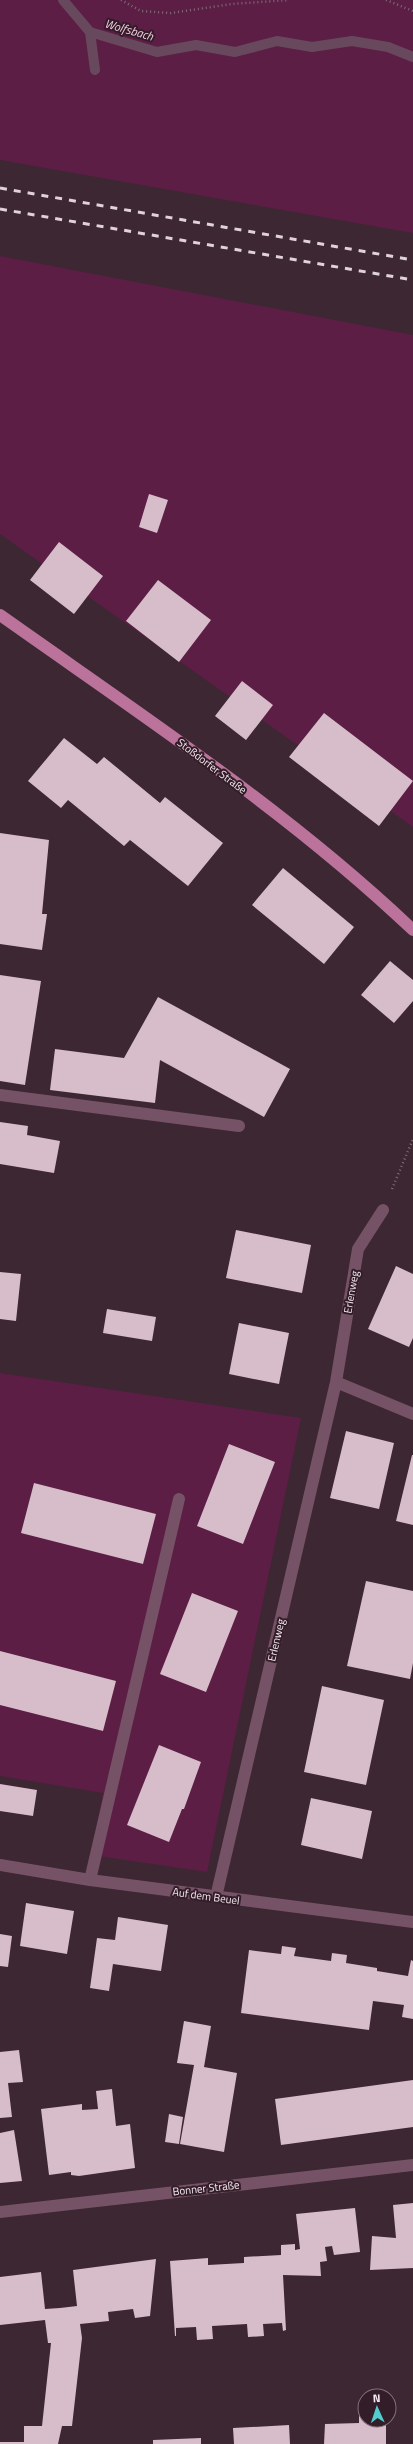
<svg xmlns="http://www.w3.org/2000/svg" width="413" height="2444" viewBox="0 0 413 2444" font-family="'Titillium Web',sans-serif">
	<rect width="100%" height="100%" fill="#3c2733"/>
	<path fill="#5c1e45" d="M0 0H413V233L0 160Z
		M0 256 413 335V827L0 534Z
		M0 1373 301 1418 207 1872 91 1855 103 1793 0 1776Z"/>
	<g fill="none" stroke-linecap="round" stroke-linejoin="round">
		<path stroke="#68485c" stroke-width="10" d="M63 0 90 32 157 52 196 45 235 52 277 41 312 47 352 41 388 47 413 57
			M90 32 95 70"/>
	</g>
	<path fill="#d7bcca" d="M149 494 168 500 157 533 139 527Z
		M59 542 103 576 74 614 30 580Z
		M158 580 211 620 179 662 126 621Z
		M242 681 273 705 246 740 215 716Z
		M324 713 413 781 379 826 289 757Z
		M64 738 97 764 104 757 160 803 165 797 223 843 188 886 130 840 124 846 68 800 61 808 28 781Z
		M0 833 49 840 42 914H47L42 950 0 944Z
		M283 868 354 927 324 964 252 905Z
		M390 961 413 980V1001L394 1023 361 995Z
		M0 975 41 981 25 1085 0 1081Z
		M158 997 290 1069 264 1117 160 1060 155 1103 50 1090 55 1049 124 1058Z
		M0 1122 28 1126 27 1135 60 1141 54 1173 0 1164Z
		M236 1230 311 1245 302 1293 226 1278Z
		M396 1266 413 1274V1338L409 1347 368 1329Z
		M0 1272 21 1274 16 1321 0 1319Z
		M107 1309 156 1317 152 1341 103 1333Z
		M239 1323 289 1333 279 1384 229 1374Z
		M346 1431 394 1443 379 1509 330 1498Z
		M229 1444 275 1462 243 1544 197 1526Z
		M412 1455H413V1525L396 1521Z
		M34 1483 156 1514 143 1564 21 1533Z
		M366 1581 413 1591V1663L410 1679 347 1666Z
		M192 1593 238 1611 206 1692 160 1674Z
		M0 1651 116 1681 103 1731 0 1705Z
		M322 1686 384 1700 366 1785 304 1772Z
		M159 1745 201 1762 184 1809H182L169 1842 127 1825Z
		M0 1784 37 1790 33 1816 0 1811Z
		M311 1798 372 1811 362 1859 301 1845Z
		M26 1903 74 1911 67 1954 20 1946Z
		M118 1917 168 1925 161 1971 113 1964 109 1991 90 1988 97 1938 115 1940Z
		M0 1934 12 1936 8 1967 0 1966Z
		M282 1946 296 1948 294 1956 331 1961 332 1953 347 1955 346 1963 377 1968V1971L408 1976 411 1960 413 1961V2019L402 2017 404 2005 373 2001 369 2030 241 2013 249 1950 281 1954Z
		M184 2021 211 2026 204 2067 237 2073 224 2152 180 2144 194 2065 177 2063Z
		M19 2050 23 2082 8 2083 12 2117 0 2118V2052Z
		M413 2080V2127L281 2145 275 2099Z
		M112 2089 116 2126 130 2124 135 2168 79 2176 71 2175V2172L49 2175 41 2109 82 2104V2110L98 2109 96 2091Z
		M169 2114 183 2117 179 2144 165 2142Z
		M14 2130 22 2181 0 2183V2133Z
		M413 2203V2268L370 2270 372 2236 396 2238 393 2205Z
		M355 2208 360 2252 334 2255 332 2246 325 2247 327 2261 320 2262 321 2276 283 2275 286 2330 283 2331 282 2323 263 2324 264 2336 248 2337 247 2324 212 2326 213 2339 197 2340 196 2327 176 2328V2336H175L170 2261 208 2258V2265L244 2263V2257L281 2255V2245L295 2244V2250L300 2249 296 2214Z
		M156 2259 150 2316 135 2318 133 2309 108 2312 109 2321 80 2324 82 2338 72 2426H62L58 2444H0V2442H24V2426H42L51 2343H48L45 2320 0 2325V2277L41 2272 45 2309 60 2308 77 2306 73 2270Z
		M359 2411H365V2420H386V2444H324L325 2424 359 2423Z
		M289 2425 290 2444H234L233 2428Z
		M201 2438V2444H153V2440Z"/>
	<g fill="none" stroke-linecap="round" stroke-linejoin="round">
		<path stroke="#7f6d77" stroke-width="2.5" stroke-dasharray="1 3" stroke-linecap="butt" d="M121 0 141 11 171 13 232 4 289 0
			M386 0 413 11
			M392 1189 413 1139"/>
		<path stroke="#765266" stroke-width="12" d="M0 1095 239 1126
			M336 1382 413 1414
			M0 1865 90 1880 413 1922
			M90 1880 179 1499
			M216 1897 336 1382 358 1249 383 1210
			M0 2212 413 2165"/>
		<path stroke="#bb739c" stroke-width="12" d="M0 615C141 715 288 811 413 930"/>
		<path stroke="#e1d2d9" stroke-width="3" stroke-dasharray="7 7" stroke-linecap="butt" d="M0 188 413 260
			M0 209 413 280"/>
	</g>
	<g text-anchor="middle" stroke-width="4" stroke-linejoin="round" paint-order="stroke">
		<g font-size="11" fill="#f8eaf1" stroke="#321d29">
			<text transform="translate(212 766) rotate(37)" y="4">Stoßdorfer Straße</text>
			<text transform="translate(351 1292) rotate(-80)" y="4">Erlenweg</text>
			<text transform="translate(276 1640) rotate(-77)" y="4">Erlenweg</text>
			<text transform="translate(206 1896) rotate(8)" y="4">Auf dem Beuel</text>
			<text transform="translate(206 2188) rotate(-6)" y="4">Bonner Straße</text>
		</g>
		<g font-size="12" font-style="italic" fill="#facce5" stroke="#321d29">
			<text transform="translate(129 30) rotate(16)" y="4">Wolfsbach</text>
		</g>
	</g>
	<g transform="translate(377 2408) rotate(357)"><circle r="19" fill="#321d29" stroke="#816f79"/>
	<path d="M0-3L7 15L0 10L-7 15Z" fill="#52cdcd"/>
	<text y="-6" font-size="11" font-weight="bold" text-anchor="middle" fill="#f8eaf1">N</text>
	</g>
</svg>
